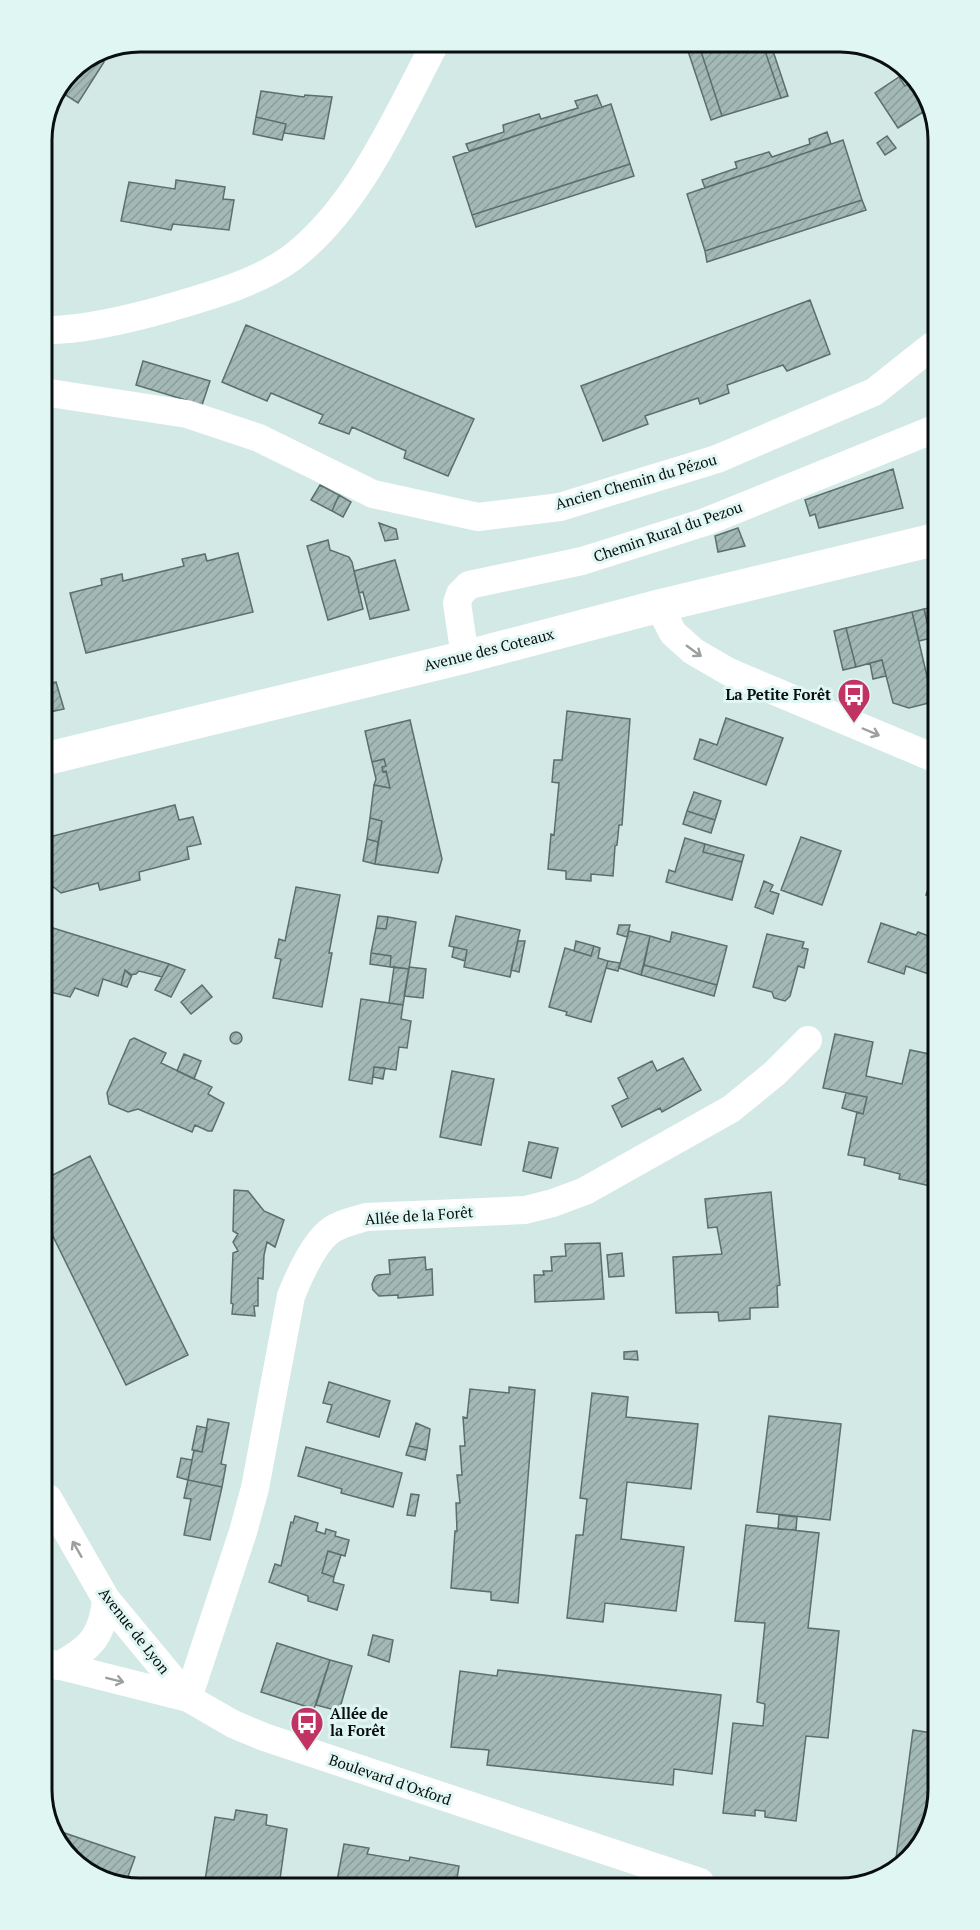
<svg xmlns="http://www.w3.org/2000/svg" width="980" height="1930" viewBox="0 0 980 1930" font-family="'PT Serif',serif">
	<defs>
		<pattern id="building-hatch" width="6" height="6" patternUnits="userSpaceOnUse" patternTransform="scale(1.5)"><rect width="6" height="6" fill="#a3b9b5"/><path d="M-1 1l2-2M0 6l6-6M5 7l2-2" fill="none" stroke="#8b9e9a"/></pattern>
	</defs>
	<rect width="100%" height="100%" fill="#d3e9e5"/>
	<path fill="url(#building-hatch)" stroke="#5b6f6c" stroke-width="1.5" d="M329 42H362L360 51Z
		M685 42H698L722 116 711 120Z
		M698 42H762L781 98 722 116Z
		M762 42H770L788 96 781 98Z
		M99 59 104 62 78 103 61 92 70 74 72 75 76 68Z
		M899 77 905 86 913 80 931 103V107L898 128 875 93Z
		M261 91 304 97 305 95 332 97 324 139 284 133 286 124 256 117Z
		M597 95 602 107 469 151 466 144 504 132 503 125 539 114 541 119 578 108 575 101Z
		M611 104 630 164 472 215 453 157Z
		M256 117 286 124 282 140 253 134Z
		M827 132 831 144 705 188 702 180 737 168 735 162 769 152 772 157 810 144 809 139Z
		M887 136 896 148 885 155 877 143Z
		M843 140 862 200 705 251 687 194Z
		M630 164 634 176 476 227 472 215Z
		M176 180 225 187 223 199 234 200 229 230 173 224 171 230 121 221 129 182 175 189Z
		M862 200 866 210 707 262 705 251Z
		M810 300 830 354 787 371 783 365 727 385 729 393 700 404 698 398 645 416 648 424 603 441 581 386Z
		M246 325 474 419 448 476 404 458 406 451 352 427 349 434 319 423 323 415 271 393 267 401 222 382Z
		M143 361 210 381 202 405 136 385Z
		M893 469 903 508 819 528 815 514 810 516 805 500Z
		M320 485 339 495 332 511 311 500Z
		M339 495 351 502 343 517 332 511Z
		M379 523 396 529 398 539 385 541Z
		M738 528 745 546 718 552 715 536Z
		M328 540 330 550 349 557 352 562 363 609 328 620 307 546Z
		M238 553 253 612 86 653 70 593 102 585 101 579 122 574 123 581 184 566 182 559 205 554 207 561Z
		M395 560 409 610 370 619 363 592 359 593 354 571Z
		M933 607V638H931L924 609Z
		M924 609 931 638 919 641 912 612Z
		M912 612 933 702 909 708 893 703 882 660 856 667 846 628Z
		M846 628 856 667 843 670 834 631Z
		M882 660 886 676 873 679 870 663Z
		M56 682 64 709 45 713V685Z
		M567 711 630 719 622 825H619L617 845 615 846 613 876 591 874V881L566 879V871L548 869 551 834 554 835 559 783 552 782 554 760H562Z
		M726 718 783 738 766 785 694 759 700 739 717 745Z
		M410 720 442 859 438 873 375 864 382 821 370 818 374 785 390 788 386 771 383 772 382 767 386 766 384 759 372 762 365 731Z
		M384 759 386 766 382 767 383 772 386 771 390 788 374 785 376 779 372 762Z
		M694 792 721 801 715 820 687 811Z
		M175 805 179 820 193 817 201 844 187 847 189 859 139 872 140 880 100 890 98 883 61 893 51 885 45 857V838Z
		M687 811 715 820 711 833 683 824Z
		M370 818 382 821 378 842 367 839Z
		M801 837 841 851 822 905 781 890Z
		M685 838 705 844 703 852 742 862 732 900 666 882 669 870 675 872Z
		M367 839 378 842 375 864 363 861Z
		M705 844 744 855 742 862 703 852Z
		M934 873V897L926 895Z
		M764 881 773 885 770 891 779 894 773 914 755 907Z
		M296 887 340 895 329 953H332L322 1007 273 998 281 959 275 958 279 939 285 941Z
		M378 916 388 917 386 929 376 928Z
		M456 916 520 930 510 977 464 967 467 950 449 946Z
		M388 917 416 922 409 969 390 967 391 956 371 953 376 928 386 929Z
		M881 923 916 935 918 932 934 938V976L906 966 904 974 868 962Z
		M619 925H630L627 937 617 934Z
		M53 928 169 964 162 977 139 971 136 974 130 975 125 970 121 985 103 979 98 996 75 988 70 997 46 991V935L50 938Z
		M629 931 650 936 641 975 619 968Z
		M672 932 727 946 717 985 644 965 650 936 670 942Z
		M767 934 804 942 802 948 808 949 804 968 798 966 790 996 785 1001 774 998 772 992 753 987Z
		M518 941H525L519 972 511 970Z
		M576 941 594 946 591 956 574 951Z
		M594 946 600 948 598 958 608 961 591 1022 566 1015 567 1012 549 1007 565 948 591 956Z
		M454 947 467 950 465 961 452 957Z
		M371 953 391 956 390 967 370 964Z
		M608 961 620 963 618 971 606 968Z
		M169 964 185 970 171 997 155 990Z
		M644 965 717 985 714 996 641 975Z
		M394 967 409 969 403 1005 389 1003Z
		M409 967 426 969 423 998 404 996Z
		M125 970 132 975 127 987 121 985Z
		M202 985 212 997 191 1014 181 1002Z
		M361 999 403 1005 401 1019 411 1021 407 1048 399 1047 396 1070 374 1067 372 1084 349 1080Z
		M230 1038a6 6 0 1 1 12 0a6 6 0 1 1-12 0Z
		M835 1034 873 1042 866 1076 902 1084 910 1050 935 1055V1187L899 1179 900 1174 864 1165 865 1158 848 1155 857 1112 863 1114 867 1097 823 1088Z
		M134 1038 166 1053 161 1063 212 1087 208 1094 224 1103 212 1131H208L195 1125 192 1132 138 1109 128 1112 109 1104 107 1093 130 1040Z
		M184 1054 201 1061 194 1079 177 1071Z
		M683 1058 701 1090 662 1112 660 1108 622 1127 612 1106 628 1098 618 1078 652 1061 657 1071Z
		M374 1067 385 1068 383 1079 373 1077Z
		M452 1071 494 1079 481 1145 440 1137Z
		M846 1093 867 1097 863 1114 842 1108Z
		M529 1142 558 1148 551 1178 523 1171Z
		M90 1156 188 1355 126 1385 47 1224V1178Z
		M234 1190 248 1191 264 1211 284 1220 275 1247 267 1242 264 1255 263 1279 258 1278V1306H254L255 1316 232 1314 233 1304 231 1303 233 1253 238 1251 233 1242 238 1234 233 1231Z
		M771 1192 780 1285 777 1286 778 1307 750 1308V1319L719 1321 718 1312 676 1313 673 1257 722 1254 717 1227 708 1228 705 1199Z
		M600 1243 604 1299 535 1302 534 1275H544L543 1271H552L551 1257 566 1256 565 1244Z
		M622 1253 624 1276 609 1277 607 1255Z
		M425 1257 426 1270 432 1269 433 1295 398 1298V1295L379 1296 373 1290 372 1284 375 1277 378 1275 390 1274 389 1260Z
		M637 1351 638 1360 624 1359V1352Z
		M329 1382 390 1401 379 1437 327 1422 332 1405 323 1403Z
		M509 1387 535 1390 518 1603 491 1600V1592L451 1588 455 1531H457L456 1503H460L457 1475H462L460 1446H465L463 1417 467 1418 470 1389 509 1393Z
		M592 1393 628 1397 626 1417 698 1424 691 1489 627 1482 621 1539 684 1547 676 1611 605 1603 603 1622 567 1618 576 1535H583L587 1499 580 1498Z
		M769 1416 841 1424 830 1520 757 1512Z
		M208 1419 229 1423 221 1464 226 1465 222 1487 188 1480 194 1450 202 1452Z
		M416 1423 430 1429 427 1450 409 1446Z
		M197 1426 207 1428 202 1452 192 1450Z
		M409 1446 427 1450 425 1460 406 1455Z
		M306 1447 402 1473 393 1507 341 1493 342 1489 298 1476Z
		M181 1458 192 1460 188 1480 177 1477Z
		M188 1480 222 1487 210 1540 184 1535 191 1499 184 1498Z
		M411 1494 419 1495 415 1516 407 1515Z
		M779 1515 797 1517 796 1530 778 1529Z
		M295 1516 318 1523 316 1531 325 1534 326 1529 336 1532 335 1536 349 1540 345 1556 328 1551 322 1573 334 1577 333 1582 344 1585 337 1610 308 1601V1596L269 1582 275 1564 281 1566 291 1522 293 1523Z
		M746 1525 819 1533 808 1628 839 1631 828 1738 806 1736 796 1821 765 1817V1811L755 1810V1816L723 1813 733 1723 763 1726 765 1704 757 1702 765 1623 735 1621Z
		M328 1551 341 1555 334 1577 322 1573Z
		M373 1635 393 1640 389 1662 368 1655Z
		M277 1643 330 1660 314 1709 261 1692Z
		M330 1660 352 1666 339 1711 316 1705Z
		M498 1670 721 1695 712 1774 674 1769 673 1785 487 1765 489 1750 451 1747 460 1671 497 1676Z
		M913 1730 938 1734V1790L921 1845 895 1866Z
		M236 1810 267 1815 266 1825 287 1829 279 1886 204 1887 215 1817 234 1820Z
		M50 1828 135 1857 125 1885 85 1871Z
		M344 1844 369 1848 367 1854 409 1861 410 1857 459 1866 456 1885 336 1886Z"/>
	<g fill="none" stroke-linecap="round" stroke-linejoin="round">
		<path stroke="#fff" stroke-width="28" d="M43 330C83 331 134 318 172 307 212 295 256 283 290 259 358 208 397 115 436 42
			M43 392 187 414 259 438 373 494 478 517 560 507 717 459 874 392 932 346
			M659 606 673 633 693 651 729 672 934 758
			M465 657 457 603 460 594 469 585 582 561 705 522 932 430
			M48 1498 106 1599 188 1698
			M49 1663 188 1698 233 1724 264 1737 700 1882
			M58 1666C90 1649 103 1636 106 1599
			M188 1698 243 1532 255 1488 291 1296C299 1276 313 1244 330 1231 340 1223 354 1221 366 1217L525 1210 553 1203 585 1191 731 1109 774 1074 808 1040"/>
		<path stroke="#fff" stroke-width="33" d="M45 759 465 657 659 606 933 540"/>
	</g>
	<defs><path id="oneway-shaft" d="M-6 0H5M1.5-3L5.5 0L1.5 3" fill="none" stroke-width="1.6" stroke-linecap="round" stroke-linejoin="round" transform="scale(1.5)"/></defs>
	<g stroke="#9c9f9f">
		<use href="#oneway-shaft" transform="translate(694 651) rotate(36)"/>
		<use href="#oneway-shaft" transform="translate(871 732) rotate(23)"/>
		<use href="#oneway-shaft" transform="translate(77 1549) rotate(-120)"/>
		<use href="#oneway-shaft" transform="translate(115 1680) rotate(14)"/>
	</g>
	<defs>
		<g id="bus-pin" transform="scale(1.725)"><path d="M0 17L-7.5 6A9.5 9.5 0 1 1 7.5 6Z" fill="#c13363" stroke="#e0f6f3"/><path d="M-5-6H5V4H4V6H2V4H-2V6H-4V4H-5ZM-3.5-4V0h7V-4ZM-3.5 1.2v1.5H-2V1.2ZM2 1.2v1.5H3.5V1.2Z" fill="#fff"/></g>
	</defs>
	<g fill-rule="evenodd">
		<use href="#bus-pin" x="854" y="695"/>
		<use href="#bus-pin" x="307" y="1723"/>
	</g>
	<g text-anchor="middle" stroke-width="6" stroke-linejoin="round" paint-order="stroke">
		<g font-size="15" fill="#080f0e" stroke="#e0f6f3">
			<text transform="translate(636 482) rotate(-16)" y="5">Ancien Chemin du Pézou</text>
			<text transform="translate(668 532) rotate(-19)" y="5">Chemin Rural du Pezou</text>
			<text transform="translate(489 650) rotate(-14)" y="5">Avenue des Coteaux</text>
			<text transform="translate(419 1216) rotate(-4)" y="5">Allée de la Forêt</text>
			<text transform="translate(134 1631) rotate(52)" y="5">Avenue de Lyon</text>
			<text transform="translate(390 1780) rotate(19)" y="5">Boulevard d'Oxford</text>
		</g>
		<g font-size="15" font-weight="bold" fill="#080f0e" stroke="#e0f6f3" text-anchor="end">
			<text x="831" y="700">La Petite Forêt</text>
			<text x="330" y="1719" text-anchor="start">Allée de<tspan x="330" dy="17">la Forêt</tspan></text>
		</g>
	</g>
	<path d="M0 0H980V1930H0ZM140 52H840A88 88 0 0 1 928 140V1790A88 88 0 0 1 840 1878H140A88 88 0 0 1 52 1790V140A88 88 0 0 1 140 52Z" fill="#e0f6f3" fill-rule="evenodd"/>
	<path fill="none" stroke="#080f0e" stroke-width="3" d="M140 52H840A88 88 0 0 1 928 140V1790A88 88 0 0 1 840 1878H140A88 88 0 0 1 52 1790V140A88 88 0 0 1 140 52Z"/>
</svg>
